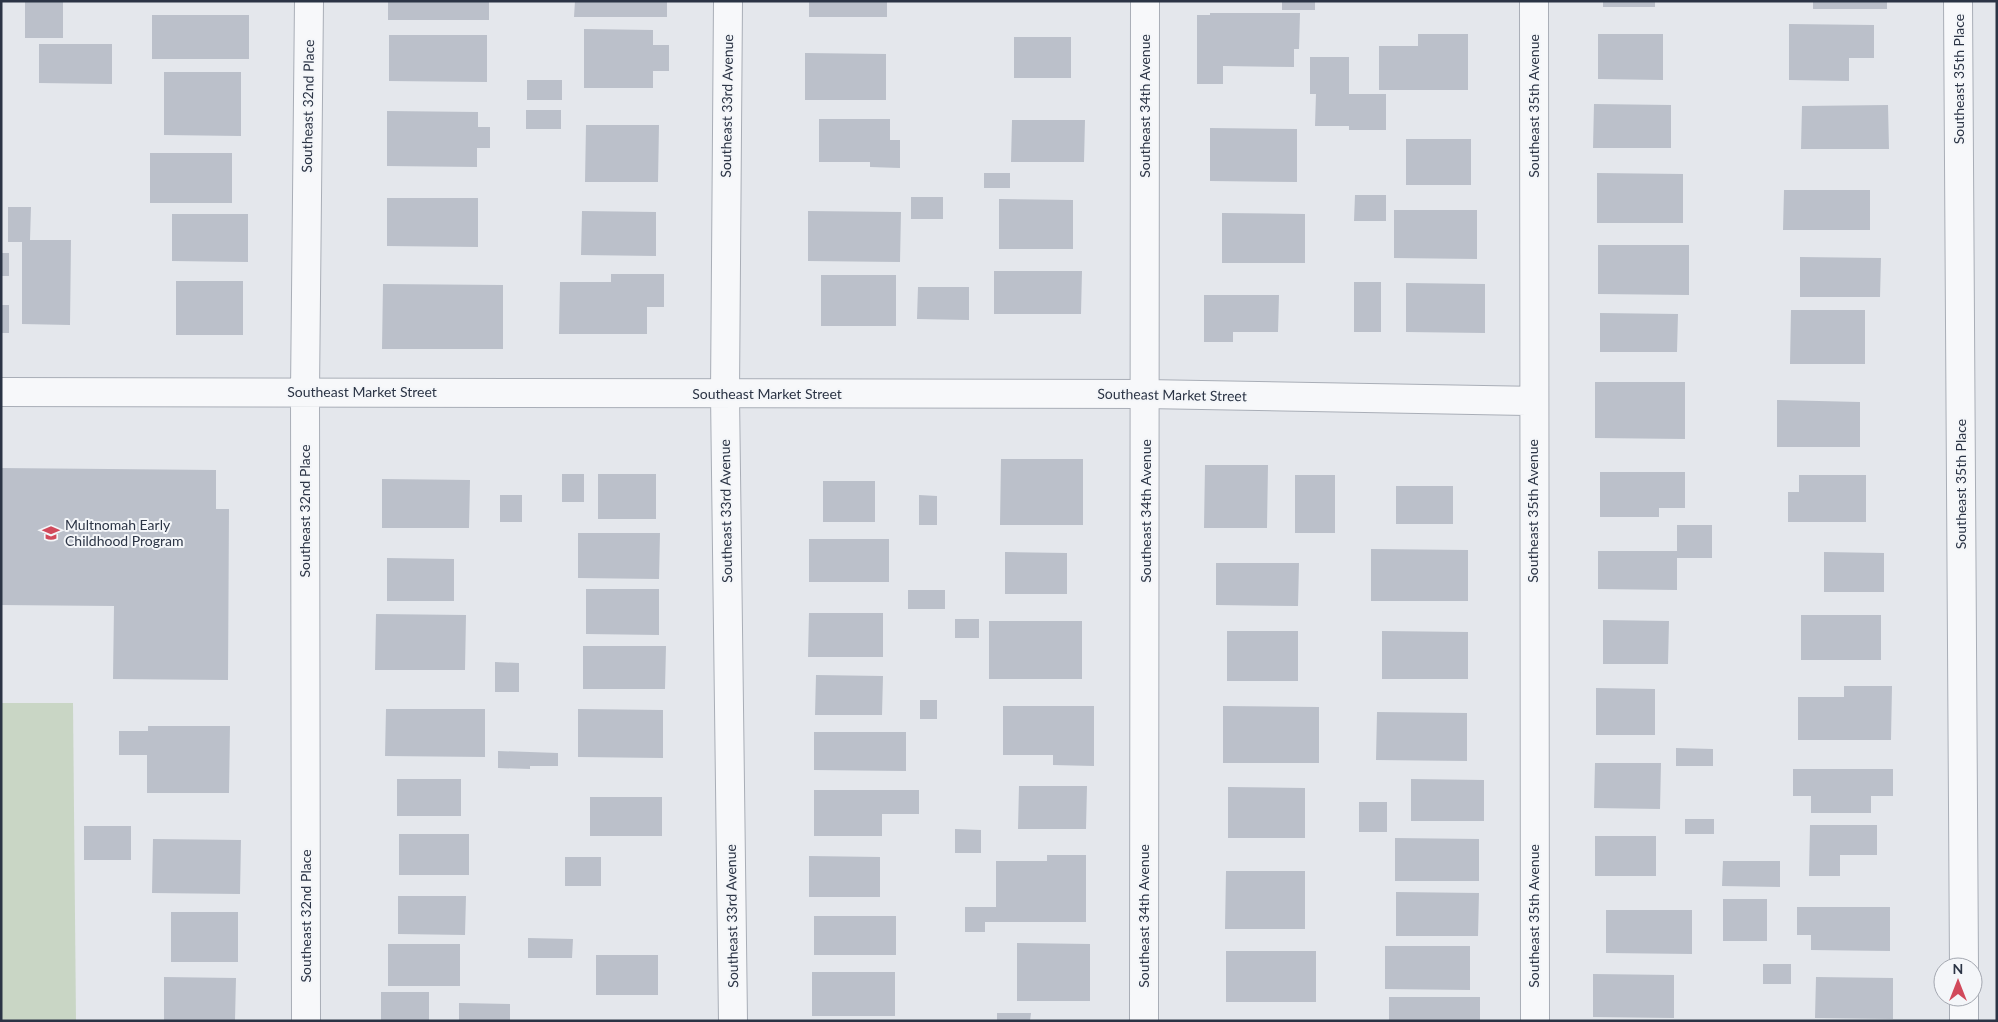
<svg xmlns="http://www.w3.org/2000/svg" width="1998" height="1022" viewBox="0 0 1998 1022" font-family="Lato,sans-serif">
	<rect width="100%" height="100%" fill="#e4e7ec"/>
	<path fill="#c9d6c5" d="M1 703H73L76 1021H1Z"/>
	<path fill="#bbc0ca" d="M25 1H63V38H25Z
		M388 1H489V20H388Z
		M575 1H667V17H574Z
		M809 1H887V17H809Z
		M1282 1H1315V10H1282Z
		M1603 1H1655V7H1603Z
		M1813 1H1887V9H1813Z
		M1210 13H1300L1299 49H1294V67L1223 66V84H1197V15H1210Z
		M152 15H249V59H152Z
		M1789 24 1874 25V58H1849V81L1789 80Z
		M584 29 653 30V45H669V71H653V88H584Z
		M1418 34H1468V90H1379V46H1418Z
		M1598 34H1663V80L1598 79Z
		M389 35H487V82L389 81Z
		M1014 37H1071V78H1014Z
		M39 44H112V84L39 83Z
		M805 53 886 54V100H805Z
		M1310 57H1349V94H1386V130H1349V126H1315L1316 94H1310Z
		M164 72H241V136L164 135Z
		M527 80H562V100H527Z
		M1594 104 1671 105V148H1593Z
		M1888 105 1889 149H1801L1802 106Z
		M526 110H561V129H526Z
		M387 111 478 112V127H490V148H477V167L387 166Z
		M819 119H890V140H900V168L870 167V162H819Z
		M1012 120H1085L1084 162H1011Z
		M586 125H659L658 182H585Z
		M1210 128 1297 129V182L1210 181Z
		M1406 139H1471V185H1406Z
		M150 153H232V203H150Z
		M984 173H1010V188H984Z
		M1597 173 1683 174V223H1597Z
		M1784 190H1870V230H1783Z
		M1355 195H1386V221H1354Z
		M911 197H943V219H911Z
		M387 198H478V247L387 246Z
		M999 199 1073 200V249H999Z
		M8 207H31L30 240H71L70 325 22 324V242H8Z
		M1394 210H1477V259L1394 258Z
		M582 211 656 212V256L581 255Z
		M808 211 901 212 900 262 808 261Z
		M1222 213 1305 214V263H1222Z
		M172 214H248V262L172 261Z
		M1598 245H1689V295L1598 294Z
		M1 253H9V276H1Z
		M1800 257 1881 258 1880 297H1800Z
		M994 271H1082L1081 314H994Z
		M611 274H664V307H647V334H559L560 282H611Z
		M821 275H896V326H821Z
		M176 281H243V335H176Z
		M1354 282H1381V332H1354Z
		M1406 283 1485 284V333L1406 332Z
		M383 284 503 285V349H382Z
		M918 287H969V320L917 319Z
		M1204 295H1279L1278 332H1233V342H1204Z
		M1 305H9V333H1Z
		M1791 310H1865V364H1790Z
		M1600 313 1678 314 1677 352H1600Z
		M1595 382H1685V439L1595 438Z
		M1777 400 1860 402V447H1777Z
		M1001 459H1083V525H1000Z
		M1205 465H1268L1267 528H1204Z
		M1 468 216 470V509H229L228 680 113 679 114 606 1 605Z
		M1600 472H1685V508H1659V517H1600Z
		M562 474H584V502H562Z
		M598 474H656V519H598Z
		M1295 475H1335V533H1295Z
		M1799 475H1866V522H1788V492H1799Z
		M382 479 470 480 469 528H382Z
		M823 481H875V522H823Z
		M1396 486H1453V524H1396Z
		M500 495H522V522H500Z
		M919 495 937 496V525H919Z
		M1677 525H1712V558H1677V590L1598 589V551H1677Z
		M578 533H660L659 579 578 578Z
		M809 539H889V582H809Z
		M1371 549 1468 550V601H1371Z
		M1005 552 1067 553V594H1005Z
		M1824 552 1884 553V592H1824Z
		M387 558 454 559V601H387Z
		M1216 563H1299L1298 606 1216 605Z
		M586 589H659V635L586 634Z
		M908 590H945V609H908Z
		M809 613H883V657H808Z
		M376 614 466 615 465 670H375Z
		M1801 615H1881V660H1801Z
		M955 619H979V638H955Z
		M1603 620 1669 621 1668 664H1603Z
		M989 621H1082V679H989Z
		M1227 631H1298V681H1227Z
		M1382 631 1468 632V679H1382Z
		M583 646H666L665 689H583Z
		M495 662 519 663V692H495Z
		M816 675 883 676 882 715H815Z
		M1844 686H1892L1891 740H1798V697H1844Z
		M1596 688 1655 689V735H1596Z
		M920 700H937V719H920Z
		M1003 706H1094V766L1053 765V755H1003Z
		M1223 706 1319 707V763H1223Z
		M386 709H485V757L385 756Z
		M578 709 663 710V758L578 757Z
		M1377 712 1467 713V761L1376 760Z
		M148 726H230L229 793H147V755H119V731H148Z
		M814 732H906V771L814 770Z
		M1676 748 1713 749V766H1676Z
		M498 751 558 753V766H530V769L498 768Z
		M1595 763H1661L1660 809 1594 808Z
		M1793 769H1893V796H1871V813H1811V796H1793Z
		M397 779H461V816H397Z
		M1411 779 1484 780V821H1411Z
		M1019 786H1087L1086 829H1018Z
		M1228 787 1305 788V838H1228Z
		M814 790H919V814H882V836H814Z
		M590 797H662V836H590Z
		M1359 802H1387V832H1359Z
		M1685 819H1714V834H1685Z
		M1810 825H1877V855H1840V876H1809Z
		M84 826H131V860H84Z
		M955 829 981 830V853H955Z
		M399 834H469V875H399Z
		M1595 836H1656V876H1595Z
		M1395 838 1479 839V881H1395Z
		M153 839 241 840 240 894 152 893Z
		M1047 855H1086V922H985V932H965V907H996V861H1047Z
		M809 856 880 857V897H809Z
		M565 857H601V886H565Z
		M1723 861H1780V887L1722 886Z
		M1226 871H1305V929H1225Z
		M1396 892 1479 893 1478 936H1396Z
		M398 896H466L465 935 398 934Z
		M1723 899H1767V941H1723Z
		M1797 907H1890V951L1811 950V935H1797Z
		M1606 910H1692V954L1606 953Z
		M171 912H238V962H171Z
		M814 916H896V955H814Z
		M528 938 573 939 572 958H528Z
		M1017 943 1090 944V1001H1017Z
		M388 944H460V986H388Z
		M1385 946H1470V990L1385 989Z
		M1226 951H1316V1002H1226Z
		M596 955H658V995H596Z
		M1763 964H1791V984H1763Z
		M812 972H895V1016H812Z
		M1593 974 1674 975V1018L1593 1017Z
		M164 977 236 978 235 1020H164Z
		M1816 977 1893 978V1019L1815 1018Z
		M381 992H429V1021H381Z
		M1389 997H1480V1021H1389Z
		M459 1003 510 1004V1021H459Z
		M997 1013H1031L1030 1021H997Z"/>
	<g fill="none" stroke-linecap="round" stroke-linejoin="round">
		<g stroke="#a9aeb7" stroke-width="30">
			<path id="minor" d="M728 1 725 394 733 1021
				M1534 1 1535 1021
				M1958 1 1964 967
				M1 392 1146 394 1533 401
				M1964 997V1021
				M306 1021 305 392 309 1
				M1144 1021 1145 1"/>
		</g>
		<use href="#minor" stroke="#f7f8fa" stroke-width="28"/>
	</g>
	<defs>
		<g id="school-bare" transform="scale(1.35)"><path d="M0-5L7-2L0 1L-7-2ZM-4 1L0 2.5L4 1V4Q0 6-4 4Z" fill="#d1495b" stroke="#f4f6f9" stroke-width="2.5" paint-order="stroke"/></g>
	</defs>
	<g fill-rule="evenodd">
		<use href="#school-bare" x="51" y="533"/>
	</g>
	<g text-anchor="middle" stroke-width="4" stroke-linejoin="round" paint-order="stroke">
		<g font-size="14" fill="#2b3445" stroke="#f4f6f9">
			<text transform="translate(1959 79) rotate(-90)" y="5">Southeast 35th Place</text>
			<text transform="translate(308 106) rotate(-89)" y="5">Southeast 32nd Place</text>
			<text transform="translate(727 106) rotate(-89)" y="5">Southeast 33rd Avenue</text>
			<text transform="translate(1145 106) rotate(-90)" y="5">Southeast 34th Avenue</text>
			<text transform="translate(1534 106) rotate(-90)" y="5">Southeast 35th Avenue</text>
			<text x="362" y="397">Southeast Market Street</text>
			<text x="767" y="399">Southeast Market Street</text>
			<text transform="translate(1172 395) rotate(1)" y="5">Southeast Market Street</text>
			<text transform="translate(1961 484) rotate(-90)" y="5">Southeast 35th Place</text>
			<text transform="translate(305 511) rotate(-90)" y="5">Southeast 32nd Place</text>
			<text transform="translate(726 511) rotate(-91)" y="5">Southeast 33rd Avenue</text>
			<text transform="translate(1146 511) rotate(-90)" y="5">Southeast 34th Avenue</text>
			<text transform="translate(1533 511) rotate(-90)" y="5">Southeast 35th Avenue</text>
			<text transform="translate(306 916) rotate(-90)" y="5">Southeast 32nd Place</text>
			<text transform="translate(732 916) rotate(-91)" y="5">Southeast 33rd Avenue</text>
			<text transform="translate(1144 916) rotate(-90)" y="5">Southeast 34th Avenue</text>
			<text transform="translate(1534 916) rotate(-90)" y="5">Southeast 35th Avenue</text>
		</g>
		<g font-size="14" fill="#2b3445" stroke="#f4f6f9" text-anchor="start">
			<text x="65" y="530">Multnomah Early<tspan x="65" dy="16">Childhood Program</tspan></text>
		</g>
	</g>
	<rect width="1998" height="1022" fill="none" stroke="#2b3445" stroke-width="5"/>
	<g transform="translate(1958 982)"><circle r="24" fill="#f4f6f9" stroke="#a4a8b1"/>
	<path d="M0-4L9 19L0 12L-9 19Z" fill="#d1495b"/>
	<text y="-8" font-size="14" font-weight="bold" text-anchor="middle" fill="#2b3445">N</text>
	</g>
</svg>
